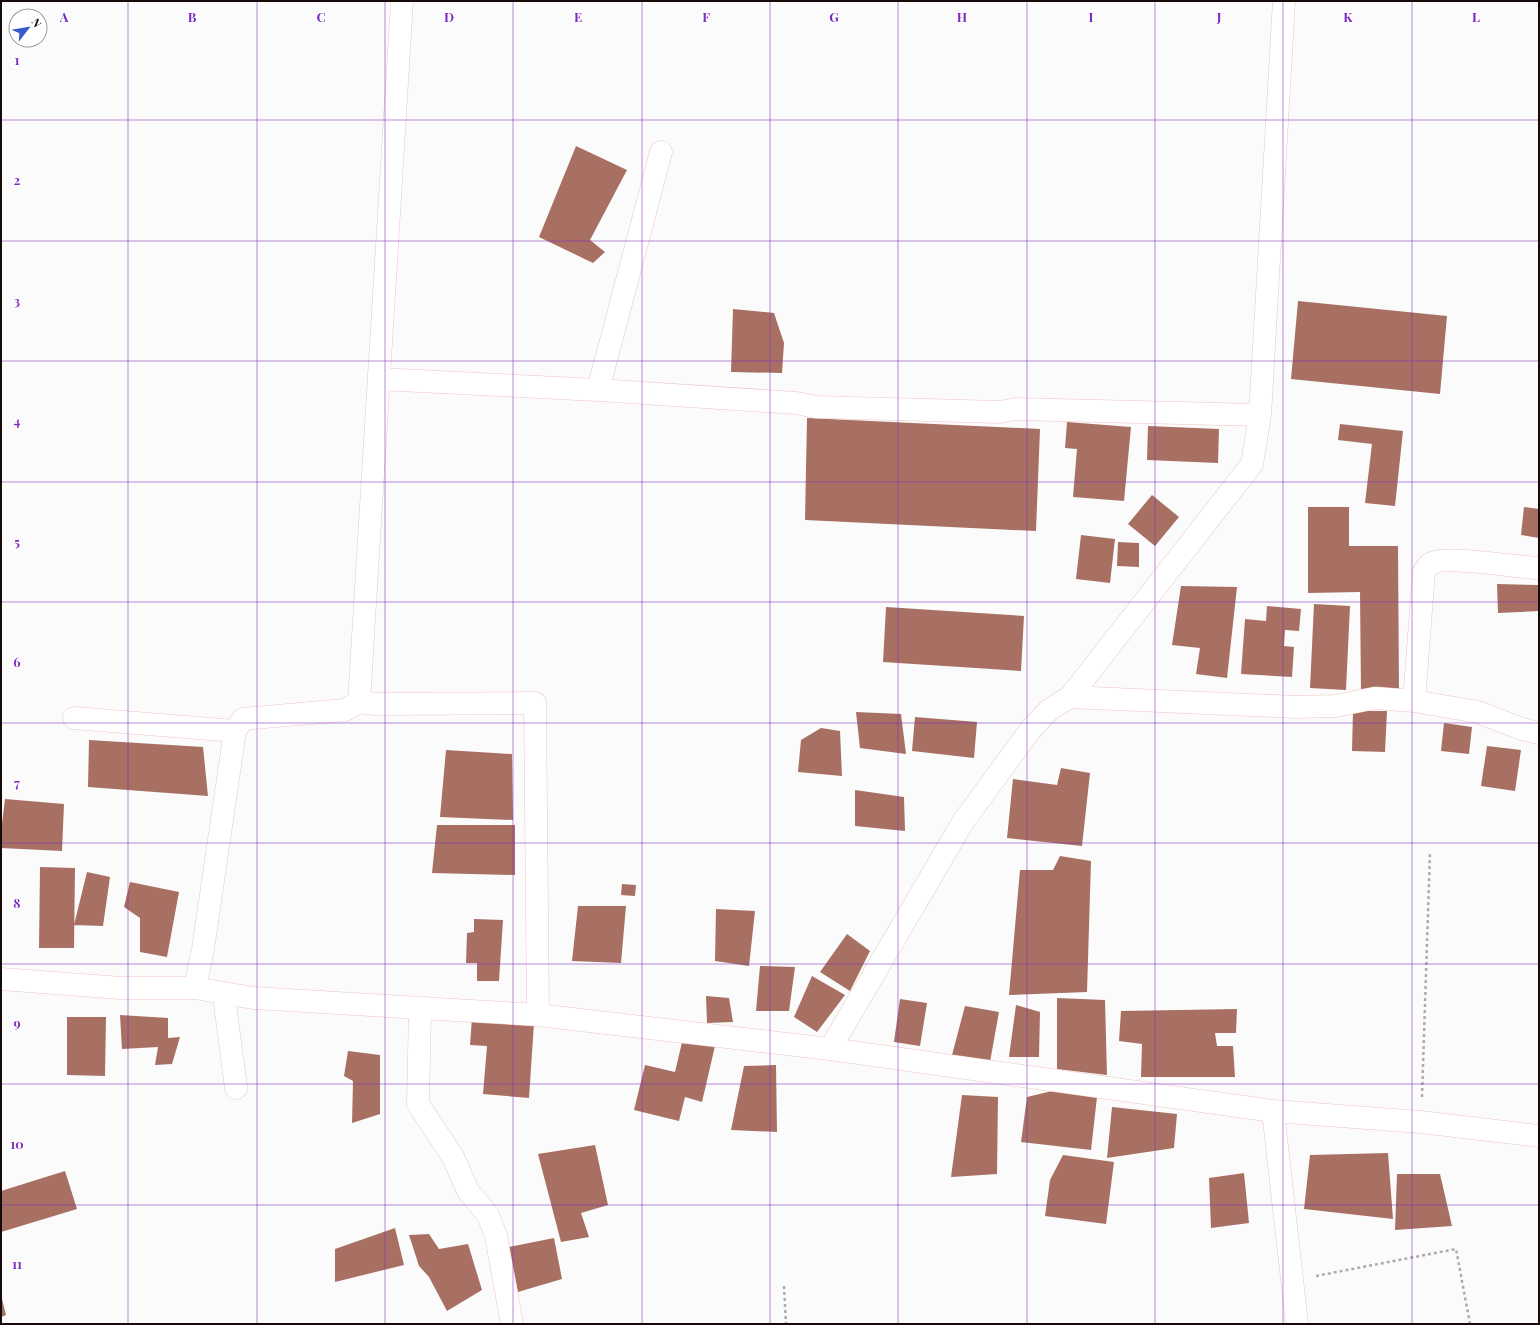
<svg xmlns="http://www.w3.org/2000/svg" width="1540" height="1325" viewBox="0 0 1540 1325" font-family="'Playfair Display',serif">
	<rect width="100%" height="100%" fill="#fbfbfb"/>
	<path fill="#a87063" d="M576 146 627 170 590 240 605 252 593 263 539 237Z
		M1298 301 1447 316 1440 394 1291 379Z
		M733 309 774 313 784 343 782 373 731 372Z
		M807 418 1040 429 1036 531 805 520Z
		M1067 422 1131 427 1124 501 1073 497 1077 449 1065 448Z
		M1340 424 1403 431 1395 506 1365 503 1372 444 1338 440Z
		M1148 426 1219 429 1218 463 1147 460Z
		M1152 495 1179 517 1155 546 1128 524Z
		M1308 507H1349V546H1398L1399 692H1361L1360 592 1308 593Z
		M1524 507 1539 509V538L1521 535Z
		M1081 535 1115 539 1110 583 1076 579Z
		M1118 542 1139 543V567L1117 566Z
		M1497 584 1539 585V611L1498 613Z
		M1181 586 1237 587 1227 678 1196 674 1200 648 1172 645Z
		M1314 604 1350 606 1346 690 1310 688Z
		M1267 606 1301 609 1299 631 1285 630 1284 646 1294 647 1292 677 1241 674 1245 619 1266 621Z
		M886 607 1024 616 1021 671 883 662Z
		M1353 711H1387L1385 752 1352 751Z
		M856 712 901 714 906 754 860 748Z
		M915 717 977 722 974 758 912 751Z
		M1444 723 1472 727 1469 754 1441 751Z
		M821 728 840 731 842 776 798 772 801 740Z
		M89 740 203 747 208 796 88 787Z
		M1487 746 1521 750 1515 791 1481 786Z
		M446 750 512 754 513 820 440 817Z
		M1061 768 1090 773 1082 846 1007 838 1013 779 1057 785Z
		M855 790 904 797 905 831 855 826Z
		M5 799 64 804 62 851 1 848V832Z
		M437 825H515V875L432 873Z
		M1060 856 1091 861 1087 992 1009 995 1020 870H1053Z
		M40 867 75 868 74 948H39Z
		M87 872 110 877 103 926 74 925Z
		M130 882 179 892 167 957 140 952V918L124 907Z
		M622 884 636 885 635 896 621 895Z
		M578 906H626L621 963 572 961Z
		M716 909 755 911 749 966 715 961Z
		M474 919 503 920 499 981H477V963H466L467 933 474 932Z
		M847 934 870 951 850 991 820 972Z
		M760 966 795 967 789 1011H756Z
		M812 976 845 995 817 1032 794 1017Z
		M706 996 729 998 733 1022 707 1023Z
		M1057 998 1105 1000 1107 1075 1057 1069Z
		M900 999 927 1003 920 1046 894 1042Z
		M1016 1005 1040 1012 1039 1057H1009Z
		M965 1006 999 1012 990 1062 952 1055Z
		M1237 1009 1236 1033H1215L1217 1046H1233L1235 1077H1141L1142 1044 1119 1041 1121 1011Z
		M120 1015 168 1018V1038L180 1037 172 1064 155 1065 158 1047 122 1049Z
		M67 1017H106L105 1076 67 1075Z
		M472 1018 534 1023 529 1098 483 1094 487 1046 470 1045Z
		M683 1038 715 1046 702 1102 685 1097 679 1121 634 1110 645 1065 675 1072Z
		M348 1051 380 1055V1114L352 1123 353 1081 344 1076Z
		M776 1065 777 1132 731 1130 744 1066Z
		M1052 1091 1097 1097 1091 1150 1021 1142 1027 1097Z
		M962 1095 998 1097 997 1174 951 1177Z
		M1112 1107 1177 1114 1174 1148 1107 1158Z
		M595 1145 608 1205 581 1213 589 1237 561 1242 538 1154Z
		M1388 1153 1393 1219 1304 1209 1310 1155Z
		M1063 1155 1114 1162 1106 1224 1045 1216 1050 1180Z
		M65 1171 77 1209 1 1232V1191Z
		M1244 1173 1249 1223 1211 1228 1209 1178Z
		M1397 1174H1440L1452 1226 1395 1230Z
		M395 1228 404 1265 335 1282V1249Z
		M429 1234 439 1249 468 1244 482 1290 447 1311 429 1277 419 1266 409 1235Z
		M554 1238 562 1279 518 1292 509 1247Z
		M1 1295 6 1315 1 1317Z"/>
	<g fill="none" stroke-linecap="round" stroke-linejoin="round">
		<g stroke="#ebc6be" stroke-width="23">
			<path id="minor" d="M379 379 598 390 796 403 816 407 1000 412 1016 409 1260 415
				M598 390 661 152
				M1070 697 1252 464 1260 415 1284 1
				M1414 701 1424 571C1426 569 1428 566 1430 564 1444 554 1518 568 1539 568
				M359 702 377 704 535 703 538 1015
				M74 718 235 731
				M1 979 121 988H195L253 998 538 1015 830 1049 1273 1111 1421 1122 1539 1136
				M195 988 203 949 235 731 243 719 345 710 359 702 402 1
				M227 994 225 1004 236 1088
				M420 1009 418 1104 453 1157 468 1191 488 1215 496 1236 512 1324
				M830 1049 963 822 1031 729 1049 710 1070 697 1296 707 1335 706 1375 698 1414 701 1478 712 1522 729 1539 733
				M1273 1111 1297 1324"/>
		</g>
		<path stroke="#afabab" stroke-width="2.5" stroke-dasharray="3 3" stroke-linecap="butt" d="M1422 1097 1430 852
			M1316 1276 1456 1249 1470 1324
			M784 1286 786 1324"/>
		<use href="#minor" stroke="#fff" stroke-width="22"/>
	</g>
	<path fill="none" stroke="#7b2cbf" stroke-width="1" stroke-opacity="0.55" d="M128 1V1324M257 1V1324M385 1V1324M513 1V1324M642 1V1324M770 1V1324M898 1V1324M1027 1V1324M1155 1V1324M1283 1V1324M1412 1V1324M1 120H1539M1 241H1539M1 361H1539M1 482H1539M1 602H1539M1 723H1539M1 843H1539M1 964H1539M1 1084H1539M1 1205H1539"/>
	<g font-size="13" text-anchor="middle" font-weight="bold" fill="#7b2cbf" stroke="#fff" stroke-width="3" stroke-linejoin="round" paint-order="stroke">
		<text x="64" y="22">A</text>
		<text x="192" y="22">B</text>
		<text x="321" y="22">C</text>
		<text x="449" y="22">D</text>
		<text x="578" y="22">E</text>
		<text x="706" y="22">F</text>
		<text x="834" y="22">G</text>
		<text x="962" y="22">H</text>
		<text x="1091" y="22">I</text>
		<text x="1219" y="22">J</text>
		<text x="1348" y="22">K</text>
		<text x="1476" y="22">L</text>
		<text x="17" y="65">1</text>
		<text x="17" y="185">2</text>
		<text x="17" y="306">3</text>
		<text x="17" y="426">4</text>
		<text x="17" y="547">5</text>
		<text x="17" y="667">6</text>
		<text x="17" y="788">7</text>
		<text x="17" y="908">8</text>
		<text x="17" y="1028">9</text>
		<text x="17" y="1149">10</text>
		<text x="17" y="1269">11</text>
	</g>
	<rect width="1540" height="1325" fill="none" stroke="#170b09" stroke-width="4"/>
	<g transform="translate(28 28) rotate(59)"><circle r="19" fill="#ffffff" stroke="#a29d9d"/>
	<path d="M0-3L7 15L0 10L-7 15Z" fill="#345acb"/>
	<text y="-6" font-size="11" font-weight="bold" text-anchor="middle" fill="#170b09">N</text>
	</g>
</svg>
